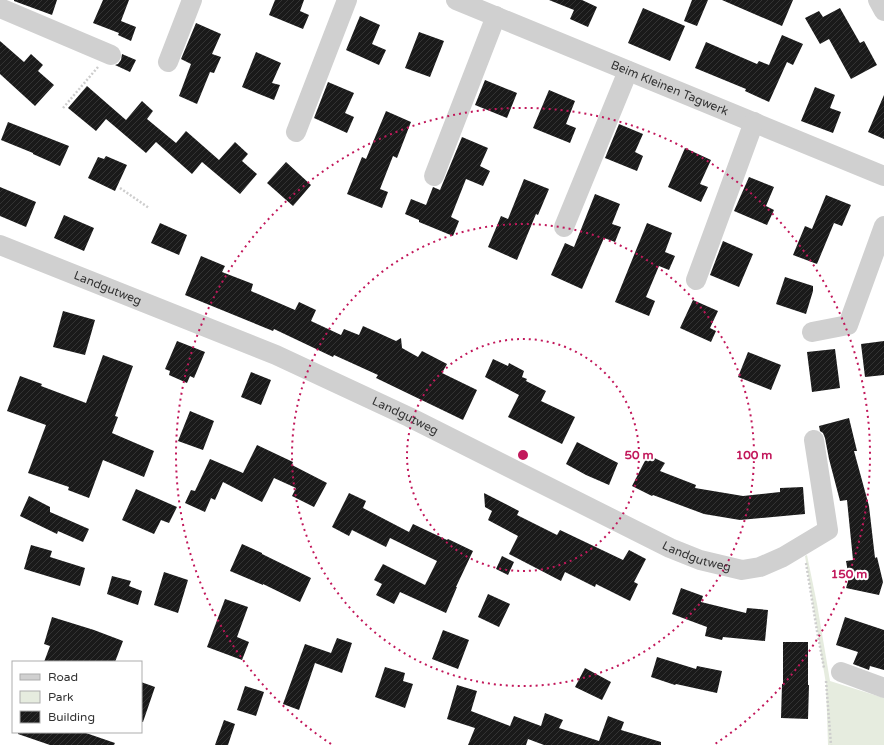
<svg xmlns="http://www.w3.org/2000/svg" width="884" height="745" viewBox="0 0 884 745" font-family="'Varela Round',sans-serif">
	<defs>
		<pattern id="building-hatch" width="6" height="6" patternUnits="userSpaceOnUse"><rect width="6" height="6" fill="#1a1a1a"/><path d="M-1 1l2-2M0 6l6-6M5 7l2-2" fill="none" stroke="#333"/></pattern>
	</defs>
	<rect width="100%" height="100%" fill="#fff"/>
	<path fill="#e6ecdf" d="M807 555 817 604 830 681 884 698V745H828L826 684 805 556Z"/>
	<path fill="url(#building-hatch)" d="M14 0H57L52 15 14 1Z
		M103 0H129L121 21 136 27 131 41 118 35 119 33 93 23Z
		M275 0H304L300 11 309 15 303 29 269 15Z
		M549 0H582L597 7 588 27 570 19 574 10Z
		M692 0H708L697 26 684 21Z
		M722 0H793L782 26Z
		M643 8 685 26 670 61 628 43Z
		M840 8 860 43 864 41 877 65 851 79 829 39 820 44 805 18 819 11 823 17Z
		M360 16 380 25 372 44 386 50 379 65 346 50Z
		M196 23 221 34 212 54 221 57 214 73 210 72 197 104 179 96 191 64 181 59Z
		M419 32 444 41 430 77 405 68Z
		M782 35 803 44 793 65 787 62 769 102 745 91 746 89 695 68 706 42 757 64 759 61 769 65Z
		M0 41 24 62 31 54 43 65 38 71 54 85 35 106 0 74Z
		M256 52 281 63 272 83 280 85 274 100 242 87Z
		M122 54 136 60 130 72 115 65 118 64 121 60Z
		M485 80 517 93 507 118 475 105Z
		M328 82 354 93 345 113 354 117 347 133 314 118Z
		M87 86 126 120 142 101 153 111 147 119 176 143 186 131 219 160 235 142 248 154 242 161 257 174 240 194 202 162 192 174 156 142 146 153 106 119 96 131 68 108Z
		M815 87 835 95 830 108 841 112 833 133 801 121Z
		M549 90 575 101 566 124 576 128 570 143 533 128Z
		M884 95V139L868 132Z
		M386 111 411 122 397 158 393 156 380 189 388 192 382 208 347 194 362 157 366 159Z
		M8 122 69 146 60 166 33 154V153L1 140Z
		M619 124 643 134 635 152 643 156 637 171 605 158Z
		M462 137 488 148 480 166 490 171 483 186 466 179 451 217 459 221 453 236 419 222V220L405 214 411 199 426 205 433 187 440 190Z
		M685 148 711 160 700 184 708 187 701 202 668 187Z
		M106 156 127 165 115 191 88 178 98 157 104 159Z
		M286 162 311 185 293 206 267 183Z
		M749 177 774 187 766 206 774 210 767 225 734 211Z
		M524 179 549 189 538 215 536 214 517 260 488 247 501 216 508 219Z
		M0 187 36 202 26 227 0 216Z
		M595 194 620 204 612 224 621 227 615 242 604 238 582 289 551 275 565 243 574 247Z
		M826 195 851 205 842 226 834 223 817 264 793 255 805 226 812 229Z
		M64 215 94 228 84 251 54 238Z
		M160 223 187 235 179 255 151 243Z
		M647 223 672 233 665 252 675 256 669 270 659 266 646 297 655 301 649 316 615 302Z
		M723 241 753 254 739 287 710 275Z
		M201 256 225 266 222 272 253 284 251 291 295 310 299 302 316 310 311 321 341 335 344 329 359 335 363 326 396 341 401 338 402 348 418 357 422 351 447 364 442 373 477 390 463 420 376 378 378 375 334 355 333 357 274 329 273 331 185 295Z
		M785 277 813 286V291L806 314 776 304Z
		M693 300 718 311 710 328 716 331 711 342 680 328Z
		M63 311 95 320 85 355 53 347Z
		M177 341 205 352 194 378 190 376 187 383 169 375 170 371 165 369Z
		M884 341V375L865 377 861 344Z
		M835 349 840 388 812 392 807 352Z
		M748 352 781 365 771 390 738 377Z
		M103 355 133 366 115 416 118 417 112 433 154 451 144 477 103 460 89 498 68 490 69 487 28 473 46 425 7 411 20 376 42 384 41 386 86 403Z
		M493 359 508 366 509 363 524 371 522 377 527 379 526 381 546 391 541 401 575 417 562 444 508 417 519 395 485 377Z
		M251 372 271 380 261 405 241 397Z
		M190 411 214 421 203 450 178 441Z
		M849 418 857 451H854L869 506 875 558 877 557 883 582 879 595 846 588 849 578 846 561 853 560 847 500 840 501 829 459 825 438 823 433 820 431 819 426Z
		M577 442 618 463 609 485 586 475 566 464Z
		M257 445 293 462 292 465 327 483 314 507 292 496 296 488 274 478 262 502 223 482 215 500 211 498 205 512 185 503 191 490 195 491 210 459 243 473Z
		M648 455 665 463 660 471 696 485 695 488 743 496 780 492V488L803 487 805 514 740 520 704 514 653 495 652 496 632 486Z
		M136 489 177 507 169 523 161 520 154 534 122 520Z
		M349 493 366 501 363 508 409 532 413 524 447 540 448 539 473 551 456 587H457L446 613 400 592 394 604 376 595 382 584 374 580 383 564 425 585 437 561 390 538 386 547 352 530 349 536 332 527Z
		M484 493 519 511 517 515 557 535 560 530 623 560 629 550 646 559 634 582 638 584 630 601 596 584 595 587 565 572 561 581 509 554 518 536 488 520 492 511 485 507Z
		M29 496 50 507V512L89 529 83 542 58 531 57 534 20 516Z
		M242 544 262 553V554L311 578 300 602 263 584V585L230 571Z
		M31 545 52 551 50 557 85 568 80 586 24 569Z
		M502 556 514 562 508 575 496 569Z
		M164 572 188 580 178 613 154 605Z
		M112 576 131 581 129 586 142 591 138 605 126 601 107 594Z
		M681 588 703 596 701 602 746 613 747 608 768 610 765 641 723 637 722 640 705 636 707 627 672 614Z
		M488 594 510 604 499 627 478 617Z
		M225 599 248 607 237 637 249 642 242 660 207 647Z
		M52 617 94 630 123 641 115 662H44L50 646 44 644Z
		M845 617 884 630V670L870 666 869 670 853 664 858 652 836 645Z
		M443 630 469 640 458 669 432 659Z
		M337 638 352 643 342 673 315 663 299 710 283 704 305 644 331 653Z
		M783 642H808V685H809L808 719 781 718 782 684H783Z
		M657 657 696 669 697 666 722 671 717 693 676 684 675 685 651 677Z
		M385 667 405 673 403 681 413 684 405 708 375 697Z
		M585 668 611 682 602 700 575 687Z
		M141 682 155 687 143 722H141Z
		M457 685 477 691 471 711 510 726 514 716 541 726 545 713 563 720 559 728 599 741 608 716 624 722 621 730 661 742V745H544L528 739 526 745H468L475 728 447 719Z
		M245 686 264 692 256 716 237 710Z
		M224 720 235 724 228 745H215Z
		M18 732H83L115 743 114 745H50L18 734Z"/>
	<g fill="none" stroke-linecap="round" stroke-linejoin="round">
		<path stroke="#cdcdcd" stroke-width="2.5" stroke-dasharray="2 2" stroke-linecap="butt" d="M63 108 98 67
			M120 188 149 208
			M806 563 817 631 824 668
			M826 681 831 745"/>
		<g stroke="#d0d0d0" stroke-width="20">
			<path id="s1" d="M456 0 884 176"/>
			<path d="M878 0 884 11"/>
			<path d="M0 8 111 55"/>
			<path d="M168 62 192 0"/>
			<path d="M296 132 347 0"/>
			<path d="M434 176 496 16"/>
			<path d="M564 227 628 71"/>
			<path id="s2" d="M0 245 276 355 409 417 670 548 700 560 742 570 760 567 783 557 828 530 814 440"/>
			<path d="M696 280 754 122"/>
			<path d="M812 332 848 325 884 226"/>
			<path d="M841 672 884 688"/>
		</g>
	</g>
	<g fill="none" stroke="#c2185b" stroke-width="2" stroke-dasharray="2 4">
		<circle cx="523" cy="455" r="116"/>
		<circle cx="523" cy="455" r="231"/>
		<path d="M331 744A347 347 0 1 1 715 744"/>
	</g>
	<g text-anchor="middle" stroke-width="4" stroke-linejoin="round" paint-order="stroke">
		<g font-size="12" fill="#333" stroke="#fff">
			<text dy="4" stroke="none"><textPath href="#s1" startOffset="231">Beim Kleinen Tagwerk</textPath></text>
			<text dy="4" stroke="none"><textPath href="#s2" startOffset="116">Landgutweg</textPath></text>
			<text dy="4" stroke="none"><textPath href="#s2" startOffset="440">Landgutweg</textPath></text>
			<text dy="4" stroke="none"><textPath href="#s2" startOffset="764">Landgutweg</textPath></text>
		</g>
	</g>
	<circle cx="523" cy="455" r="6" fill="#c2185b" stroke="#fff" stroke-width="2"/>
	<g font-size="12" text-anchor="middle" font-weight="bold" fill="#c2185b" stroke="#fff" stroke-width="4" stroke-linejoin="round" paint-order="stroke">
		<text x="639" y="459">50 m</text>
		<text x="754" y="459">100 m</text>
		<text x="849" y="578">150 m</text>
	</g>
	<rect x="12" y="661" width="130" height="72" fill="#ffffff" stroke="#adadad"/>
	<rect x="20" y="674" width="20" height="6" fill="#d0d0d0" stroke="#adadad"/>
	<text x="48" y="681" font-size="12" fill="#333333">Road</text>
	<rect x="20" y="691" width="20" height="12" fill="#e6ecdf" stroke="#adadad"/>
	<text x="48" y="701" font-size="12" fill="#333333">Park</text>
	<rect x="20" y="711" width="20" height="12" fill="url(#building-hatch)" stroke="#adadad"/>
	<text x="48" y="721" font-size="12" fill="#333333">Building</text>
</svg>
